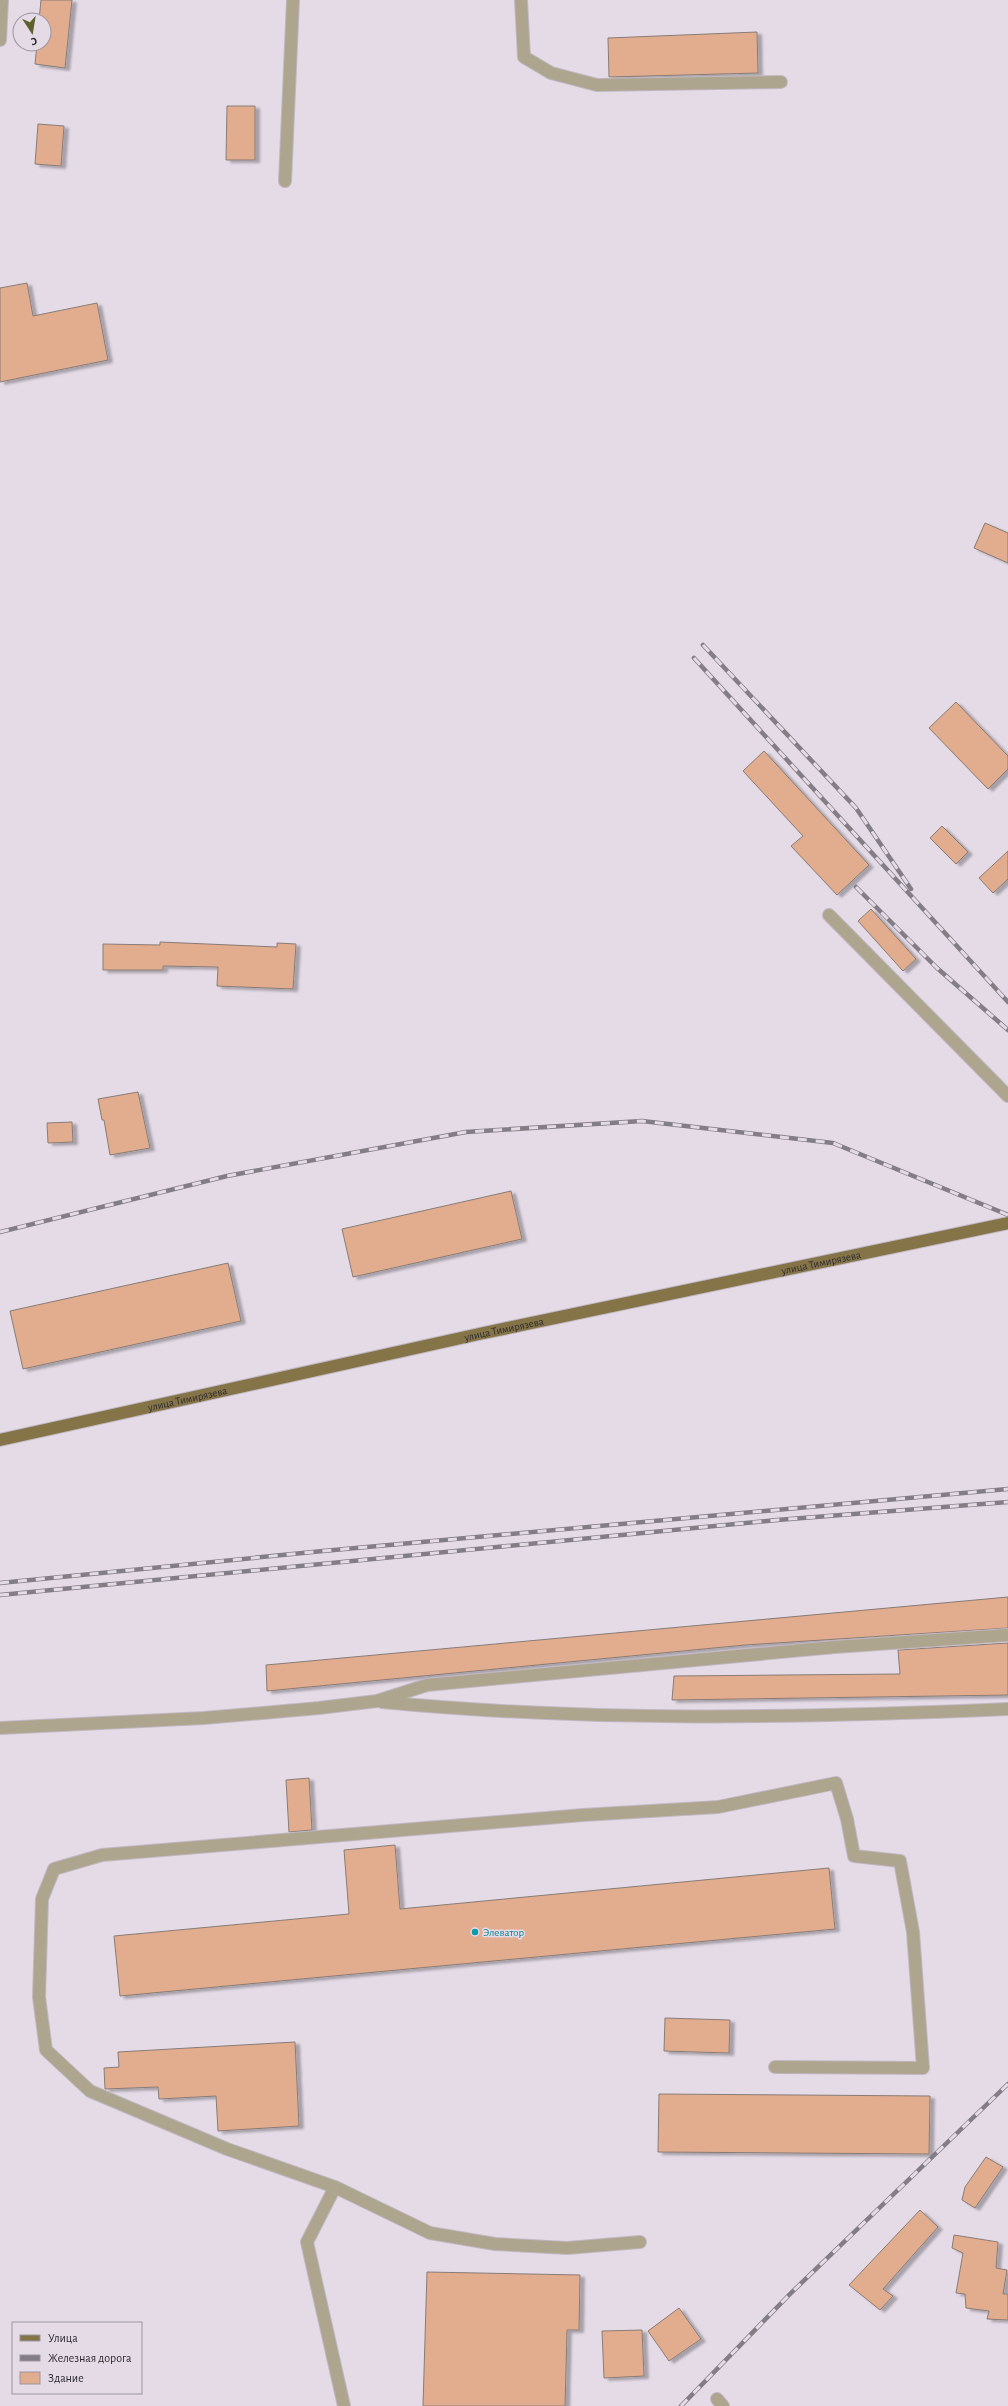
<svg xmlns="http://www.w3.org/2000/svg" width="1008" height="2406" viewBox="0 0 1008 2406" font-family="'Alegreya Sans',sans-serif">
	<defs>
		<filter id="shadow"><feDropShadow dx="4.5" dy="2.5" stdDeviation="1" flood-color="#0004"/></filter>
	</defs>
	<rect width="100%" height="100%" fill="#e4dbe7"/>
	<path fill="#e2ac8e" stroke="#897c76" filter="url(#shadow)" d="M41 0H72L65 68 35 64 37 44H44V20H39Z
		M757 32 758 73 609 77 608 38Z
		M227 106H255V160H226Z
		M38 124 64 126 61 166 35 164Z
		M27 283 33 316 97 303 108 360 0 382V288Z
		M985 523 1008 533V563L974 548Z
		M956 702 1008 756V769L988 789 929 728Z
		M764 751 869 865 837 895 791 846 803 836 743 771Z
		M942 826 968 852 956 864 930 838Z
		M1008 851V879L993 893 979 878Z
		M871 909 916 959 903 971 858 921Z
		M160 942 277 947V943L296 944 293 989 217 986 218 967 163 966V970H103V944L160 945Z
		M138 1092 150 1148 110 1155 104 1120H102L98 1099Z
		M72 1122 73 1142 48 1143 47 1123Z
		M511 1191 522 1239 353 1277 342 1229Z
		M228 1263 241 1321 23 1369 10 1311Z
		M1008 1597V1628L745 1645 267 1691 266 1665Z
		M1008 1643V1695L672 1700 674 1676 900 1674 898 1650Z
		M309 1778 312 1830 289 1832 286 1780Z
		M395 1845 400 1909 829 1868 835 1929 120 1996 114 1936 349 1914 344 1850Z
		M665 2018 730 2020 729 2053 664 2051Z
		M295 2042 299 2126 218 2131 216 2096 159 2099 158 2087 105 2089 104 2068 119 2067 118 2052Z
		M659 2094 930 2096 929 2154 658 2152Z
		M986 2157 1003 2167 975 2208 962 2200 965 2187Z
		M920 2210 938 2227 883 2289 893 2296 880 2310 849 2285Z
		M954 2235 998 2242 996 2268 1007 2270 1003 2294H1008V2320L987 2319 989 2311 966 2308 965 2294 956 2293 963 2253 952 2248Z
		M427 2272 580 2275 579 2330H567L565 2406H423Z
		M679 2308 701 2339 669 2361 648 2331Z
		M642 2330 644 2376 604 2378 602 2331Z"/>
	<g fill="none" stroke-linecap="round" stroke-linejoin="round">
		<g stroke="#c0b8c2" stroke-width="14">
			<path id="minor" d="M521 0 524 57 551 73 597 85 781 82
				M0 40 2 0
				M285 181 293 0
				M829 915 1008 1096
				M382 1702C590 1722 800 1718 1008 1709
				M0 1728 204 1718 319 1708 377 1701 427 1685 835 1647 1008 1635
				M335 2187 307 2242 344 2406
				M640 2242 567 2248 495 2244 430 2233 335 2187 227 2149 90 2091 46 2050 39 1997 42 1899 54 1869 102 1855 583 1815 718 1807 836 1783 847 1819 854 1856 900 1861 913 1932 923 2068 775 2067
				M717 2399 723 2406"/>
		</g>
		<g stroke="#c0b8c2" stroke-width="14">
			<g id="major">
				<path id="s1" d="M0 1440 479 1334 1008 1223"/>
			</g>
		</g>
		<use href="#minor" stroke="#ada58d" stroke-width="12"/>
		<use href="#major" stroke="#847448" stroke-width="12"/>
		<g stroke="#837d85" stroke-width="4.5">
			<path id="rail" d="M703 645 856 808 911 889
				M694 658 1008 1002
				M856 887 937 968 1008 1030
				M0 1232 227 1176 466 1132 642 1121 833 1143 1008 1215
				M0 1583 323 1551 1008 1489
				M0 1595 777 1520 1008 1502
				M681 2406 791 2293 1008 2084"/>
		</g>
		<use href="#rail" stroke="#e4dbe7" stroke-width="3" stroke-dasharray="9" stroke-linecap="butt"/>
	</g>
	<circle fill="#0f9aa8" stroke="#e4dbe7" stroke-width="1.5" cx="475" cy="1932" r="4"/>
	<g text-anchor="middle" stroke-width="3" stroke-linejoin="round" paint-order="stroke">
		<g font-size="11" fill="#2f2c30" stroke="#e4dbe7">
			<text dy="4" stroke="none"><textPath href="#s1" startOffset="840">улица Тимирязева</textPath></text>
			<text dy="4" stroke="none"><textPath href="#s1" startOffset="516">улица Тимирязева</textPath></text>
			<text dy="4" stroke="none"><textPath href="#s1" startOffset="192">улица Тимирязева</textPath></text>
		</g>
		<g font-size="11" fill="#0d838f" stroke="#e4dbe7" text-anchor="start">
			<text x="483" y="1936">Элеватор</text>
		</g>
	</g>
	<rect x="12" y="2322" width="130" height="72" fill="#e4dbe7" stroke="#9c959e"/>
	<rect x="20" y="2335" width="20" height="6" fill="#847448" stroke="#9c959e"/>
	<text x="48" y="2342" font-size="12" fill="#2f2c30">Улица</text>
	<rect x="20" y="2355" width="20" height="6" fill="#837d85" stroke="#9c959e"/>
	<text x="48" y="2362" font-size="12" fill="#2f2c30">Железная дорога</text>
	<rect x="20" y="2372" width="20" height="12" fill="#e2ac8e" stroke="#9c959e"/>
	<text x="48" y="2382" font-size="12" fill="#2f2c30">Здание</text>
	<g transform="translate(32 32) rotate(168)"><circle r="19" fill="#e4dbe7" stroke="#9c959e"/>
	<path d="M0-3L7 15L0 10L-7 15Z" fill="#5c602d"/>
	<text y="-6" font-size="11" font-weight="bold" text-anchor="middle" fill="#2f2c30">С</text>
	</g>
</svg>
